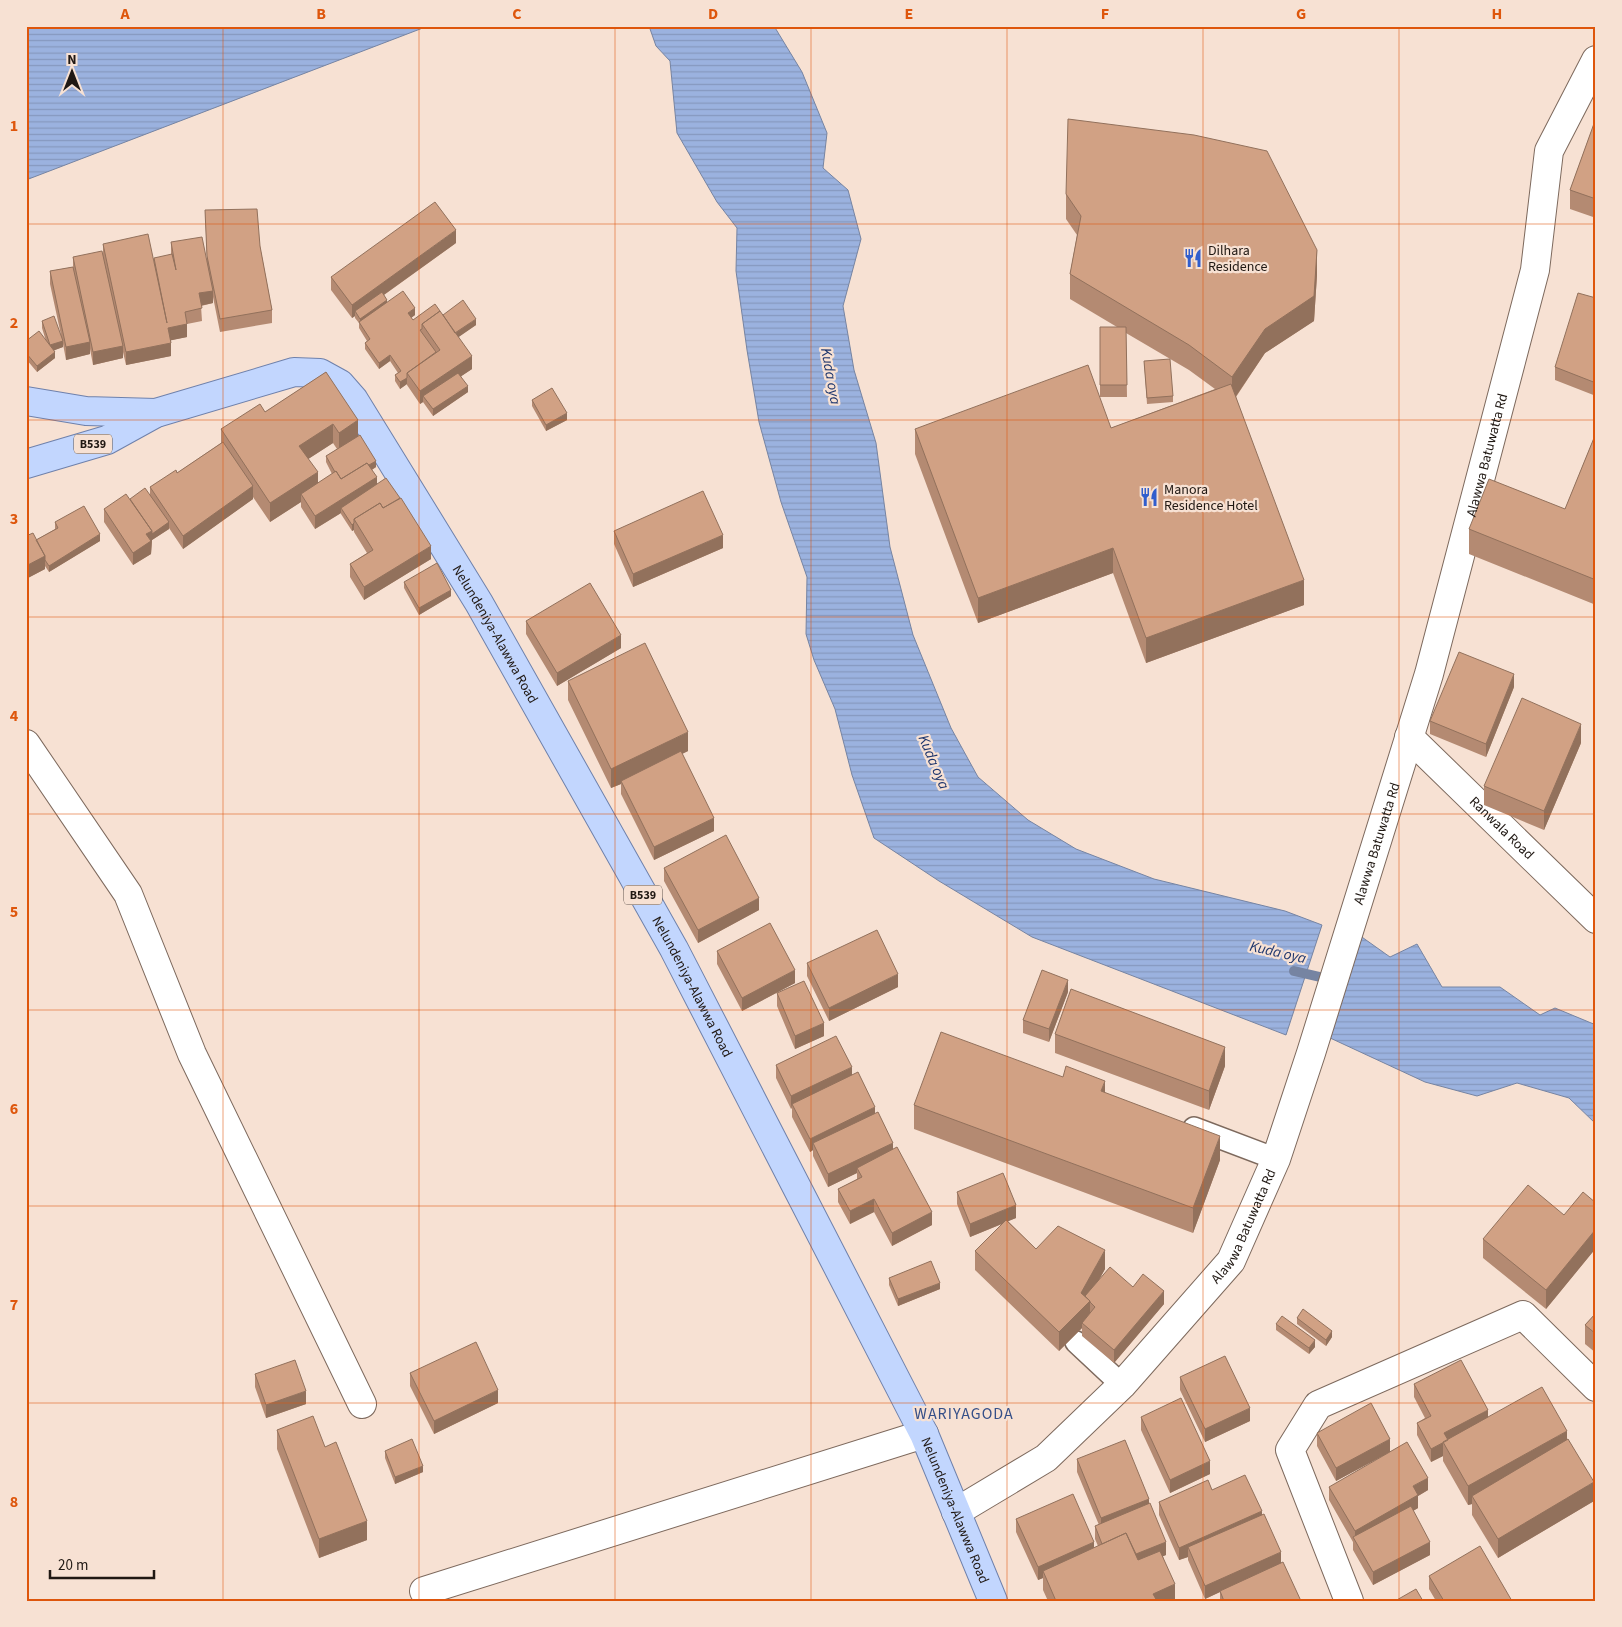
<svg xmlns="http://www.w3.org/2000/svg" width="1622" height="1627" viewBox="0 0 1622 1627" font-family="'Source Sans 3',sans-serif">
	<defs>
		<pattern id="water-rules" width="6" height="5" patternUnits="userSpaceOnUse" patternTransform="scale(1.25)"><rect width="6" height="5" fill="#9bb2df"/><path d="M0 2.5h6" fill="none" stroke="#8598be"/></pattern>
	</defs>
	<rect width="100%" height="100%" fill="#f7e1d3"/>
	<path fill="url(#water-rules)" stroke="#7684a2" d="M26 26H428L26 180Z
		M649 26H774L802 72 827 133 823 168 848 190 861 239 843 306 854 370 876 443 890 547 913 635 951 728 978 777 1028 820 1076 849 1154 879 1285 911 1322 925 1286 1035 1032 937 939 881 874 838 852 775 835 709 814 660 806 634 807 577 781 502 759 422 747 350 736 271 737 228 717 202 677 133 670 61 656 46Z
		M1359 935 1390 957 1417 944 1442 987H1500L1540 1015 1555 1008 1596 1025V1124L1569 1098 1517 1083 1477 1096 1425 1082 1328 1037Z"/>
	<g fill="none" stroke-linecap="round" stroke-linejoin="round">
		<path stroke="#7684a2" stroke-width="10" d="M1294 971 1333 980"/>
		<g stroke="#7d695d" stroke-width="24">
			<path id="lane" d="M1194 1128 1276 1159
				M1076 1342 1122 1385"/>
		</g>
		<g stroke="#7d695d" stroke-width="30">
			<g id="street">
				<path id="s1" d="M1409 737 1596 919"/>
				<path d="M26 744 128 894 192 1054 362 1404"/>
				<path d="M424 1591 924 1434"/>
				<path d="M1349 1601 1290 1450 1318 1405 1523 1315 1596 1387"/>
			</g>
		</g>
		<g stroke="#7d695d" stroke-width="30">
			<g id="secondary">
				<path id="s2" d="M956 1512 1046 1458 1122 1385 1231 1261 1276 1159 1311 1053 1429 674 1535 270 1549 151 1596 60"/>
			</g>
		</g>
		<g stroke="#6f81ab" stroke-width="30">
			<g id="primary">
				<path d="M26 401 86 411 156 413"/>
				<path id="s3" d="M26 464 107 440 156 413 294 372 320 373 340 384 354 400 479 603 674 949 924 1434 993 1601"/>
			</g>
		</g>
		<use href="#lane" stroke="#fff" stroke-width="21"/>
		<use href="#street" stroke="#fff" stroke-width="28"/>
		<use href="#secondary" stroke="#fff" stroke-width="28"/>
		<use href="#primary" stroke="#c2d6fe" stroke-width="28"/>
	</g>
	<path fill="#b48a72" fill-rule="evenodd" d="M1596 118V218L1570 209V190Z
		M1066 194 1317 275 1314 321 1265 353 1236 397 1304 605 1146 663 1113 573 978 623 915 454V429L1111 428 1215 389 1189 370 1126 333 1127 397H1100V327H1117L1070 299V274L1077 235 1066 219Z
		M205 210 260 246 272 310V323L220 332 213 297V303L201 306 202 321 187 324V337L171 340V356L126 365 123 352V358L93 365 90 349V354L66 360 63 344V347L54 350 55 358 37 372 26 359V341H46L42 328V321L61 335 50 284V271L73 267V257L103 254V244L154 266V258L171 255V242L207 261Z
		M456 243 384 295 387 302 415 315 411 318 413 320 443 315 476 325 458 337 472 369 461 376 468 392 433 416 423 402 420 404 407 385V384L400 389 395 381V375L398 373 390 361 379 369 365 349V343L367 341 359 328V323L355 318V316L352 318 331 290V277Z
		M1596 298V396L1555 380V367Z
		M1144 361 1173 396V402L1147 404Z
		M326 372 358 437 376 467 372 470 377 484 431 559 364 600 350 577V564L367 553 354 532V530L352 531 341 514V513L315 529 301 507V502L270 522 253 497V499L183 549 169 528V529L152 540 151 554 133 565 104 522V509L150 495V487L177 473 221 443V429L265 412ZM333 443 337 449 326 456V462L332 474 318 483 308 459Z
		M532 400 567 420 546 431 532 406Z
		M1596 433V605L1469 554V529L1565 509Z
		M55 522 100 541 49 572 45 566V569L26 579V536L36 540 55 529Z
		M614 531 723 548 633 587 614 544Z
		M404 582 451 596 419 615 404 588Z
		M526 621 621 648 557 686 526 634Z
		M568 681 688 751 682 754 714 831 654 860 621 794V784L611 788 568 700Z
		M1514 687 1486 757 1430 734V721Z
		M1581 743 1544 830 1484 805V786Z
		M664 868 759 910 698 943 664 881Z
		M717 951 795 983 742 1011 717 964Z
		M807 963 898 987 829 1021 807 976Z
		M1068 992 1049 1042 1023 1033V1020Z
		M777 993 824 1036 795 1049 777 1006Z
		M1055 1034 1225 1066 1209 1110 1055 1053Z
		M776 1065 852 1075 875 1114 932 1225 892 1246 874 1212 850 1224 838 1202V1189L857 1179V1173L828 1187 813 1156V1150L810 1152 792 1117V1108L791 1109 776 1078Z
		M1105 1093 1220 1160 1193 1233 914 1129V1105Z
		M957 1192 1016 1218 1008 1221 1036 1249 1105 1269 1099 1280 1133 1287 1164 1304 1114 1363 1082 1336V1328L1059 1351 975 1270V1251L1002 1224 970 1237 957 1204Z
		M1596 1203V1248L1546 1309 1483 1258V1239L1564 1215Z
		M889 1278 940 1289 898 1306 889 1285Z
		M1596 1313V1353L1585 1344V1325Z
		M1297 1318 1332 1337 1326 1346 1297 1324Z
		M1276 1324 1315 1347 1309 1354 1276 1330Z
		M410 1373 498 1403 434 1434 410 1386Z
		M255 1374 306 1404 266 1418 255 1387Z
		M1180 1377 1250 1421 1205 1442 1180 1390Z
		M1414 1384 1488 1417 1567 1440 1594 1501 1498 1558 1472 1515V1504L1468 1505 1443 1461V1456L1431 1462 1417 1435V1423L1425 1418 1414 1397Z
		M1141 1417 1210 1474 1170 1493 1141 1430Z
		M277 1430 325 1447 367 1540 319 1558 277 1449Z
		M1317 1433 1390 1452 1336 1481 1317 1446Z
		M385 1451 423 1472 395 1484 385 1458Z
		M1077 1459 1149 1503 1166 1555 1163 1556 1175 1601H1048L1043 1590V1578L1038 1580 1016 1532V1519L1094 1548 1098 1546 1095 1539V1526L1099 1525 1077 1472Z
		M1329 1487 1428 1490 1418 1496V1508L1413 1511 1430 1555 1373 1585 1353 1550V1542L1329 1500Z
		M1212 1490 1262 1514 1281 1563 1301 1601H1220V1592L1205 1599 1188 1560V1557L1179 1560 1159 1515V1502Z
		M1429 1576 1512 1601H1436L1429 1589Z"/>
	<path fill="#92715c" d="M456 230V243L357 314 355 311V316L352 318V305Z
		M1317 250V275L1314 321 1265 353 1232 402V377Z
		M213 291V303L199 306V293Z
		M387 300V307L360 325V319Z
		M415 308V315L408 320V313Z
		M476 319V325L453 341V335Z
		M187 324V337L168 341V328Z
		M63 341V347L50 352V345Z
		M90 342V354L66 360V347Z
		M171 343V356L126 365V352Z
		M123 346V358L93 365V352Z
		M55 352V358L37 372V366Z
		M390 355V361L379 369V363Z
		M472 356V369L426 400 423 396V402L420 404V391Z
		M407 378V384L400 389V382Z
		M468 386V392L433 416V409Z
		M567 413V420L546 431V425Z
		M358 420V439L339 452V433Z
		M333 424V443L299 465V446Z
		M376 461V467L341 488V482Z
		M318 472V491L301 494V502L270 522V503Z
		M377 477V490L341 508V513L315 529V516Z
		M253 486V499L183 549V536Z
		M169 522V529L152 540 151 554 133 565V553L146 534Z
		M354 523V530L352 531V525Z
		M100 534V541L49 572V566Z
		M723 535V548L633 587V574Z
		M431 546V559L364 600V587Z
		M1113 548V573L978 623V598Z
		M45 556V569L26 579V566Z
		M1304 580V605L1146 663V638Z
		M451 590V596L419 615V608Z
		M621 635V648L557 686V673Z
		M1514 674V687L1486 757V744Z
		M1581 724V743L1544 830V811Z
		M688 732V751L622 783 621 781V784L611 788V769Z
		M714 818V831L654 860V847Z
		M759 898V910L698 943V930Z
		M795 970V983L742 1011V998Z
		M898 974V987L829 1021V1008Z
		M1068 980V992L1049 1042V1029Z
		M824 1023V1036L795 1049V1036Z
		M1225 1047V1066L1209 1110V1091Z
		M852 1067V1080L792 1104 791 1109V1096Z
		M1105 1081V1105L1101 1091Z
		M875 1107V1120L813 1143V1150L810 1152V1139Z
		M1220 1136V1160L1193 1233V1208Z
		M893 1143V1156L857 1168V1173L828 1187V1174Z
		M874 1199V1212L850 1224V1211Z
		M1016 1205V1218L970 1237V1224Z
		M932 1212V1225L892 1246V1233Z
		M1596 1229V1248L1546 1309V1290Z
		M1105 1250V1269L1088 1300 1090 1301V1320L1082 1323V1328L1059 1351V1332Z
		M940 1283V1289L898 1306V1299Z
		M1164 1291V1304L1114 1363V1350Z
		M1332 1331V1337L1326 1346V1340Z
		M1315 1340V1347L1309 1354V1348Z
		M498 1390V1403L434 1434V1421Z
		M306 1391V1404L266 1418V1405Z
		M1250 1408V1421L1205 1442V1429Z
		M1488 1410V1423L1444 1443V1433Z
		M1567 1431V1450L1472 1496V1504L1468 1505V1486Z
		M1390 1439V1452L1336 1481V1468Z
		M1443 1443V1456L1431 1462V1449Z
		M1210 1461V1474L1170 1493V1480Z
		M423 1466V1472L395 1484V1477Z
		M1428 1478V1490L1418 1496V1508L1357 1543 1355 1539V1531L1413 1486Z
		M1594 1482V1501L1498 1558V1539Z
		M1149 1499V1512L1101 1531V1518Z
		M1262 1511V1524L1188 1547V1557L1179 1560V1548Z
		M367 1521V1540L319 1558V1539Z
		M1094 1542V1555L1043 1571V1578L1038 1580V1567Z
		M1166 1542V1555L1136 1567V1554Z
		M1430 1542V1555L1373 1585V1572Z
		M1281 1552V1565L1220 1591V1592L1205 1599V1586Z
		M1175 1584V1601H1153V1594Z"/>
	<path fill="#d1a184" stroke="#92715c" d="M1596 118V199L1570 190Z
		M1068 119 1194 135 1267 151 1317 250 1314 296 1265 329 1232 377 1189 345 1070 274 1081 216 1066 194Z
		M435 202 456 230 352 305 331 277Z
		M257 209 260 246 272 310 220 319 207 256 205 210Z
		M148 234 167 323 154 258 172 254 176 270 171 242 202 237 213 291 199 293 202 308 185 312 187 324 168 328 171 343 126 352 103 244Z
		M102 251 123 346 93 352 73 257Z
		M73 267 90 342 66 347 50 271Z
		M403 291 415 308 408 313 413 320 435 304 440 311 422 324V329L420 330 436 352 407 373V378L400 382 395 375 401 371 390 355 379 363 365 343 370 339 359 322Z
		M382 292 387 300 360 319 355 311Z
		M1578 293 1596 298V383L1555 367Z
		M463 300 476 319 455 333 443 315Z
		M440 311 472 356 420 391 407 373 440 350 422 324Z
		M54 316 63 341 50 345 42 321Z
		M1100 327H1126L1127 385H1100Z
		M39 331 55 352 37 366 26 353V341Z
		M1170 359 1173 396 1147 398 1144 361Z
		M1088 365 1111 428 1231 384 1304 580 1146 638 1113 548 978 598 915 429Z
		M326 372 358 420 339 433 333 424 299 446 318 472 270 503 221 429 260 404 265 412Z
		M458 373 468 386 433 409 423 396Z
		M552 388 567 413 546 425 532 400Z
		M1596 433V580L1469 529 1489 479 1565 509Z
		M360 435 376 461 369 465 367 463 341 479 336 471 335 472 326 456Z
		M223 442 253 486 183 536 150 487 176 470 177 473Z
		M367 463 377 477 315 516 301 494 336 471 341 479Z
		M386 478 400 498 383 508 380 503 354 519V523L352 525 341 508Z
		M145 488 169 522 152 534V531L130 499Z
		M703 491 723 535 633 574 614 531Z
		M126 494 152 531 146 534 151 541 133 553 104 509Z
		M401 498 431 546 364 587 350 564 373 550 354 519 380 503 383 508Z
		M84 506 100 534 49 566 45 560V556L36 540 58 528 55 522Z
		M33 533 45 556 26 566V536Z
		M437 563 451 590 419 608 404 582Z
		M590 583 621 635 557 673 526 621Z
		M645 643 688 732 611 769 568 681Z
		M1459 652 1514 674 1486 744 1430 721Z
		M1522 698 1581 724 1544 811 1484 786Z
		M681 751 714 818 654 847 621 781Z
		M726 835 759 898 698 930 664 868Z
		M770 923 795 970 742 998 717 951Z
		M877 930 898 974 829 1008 807 963Z
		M1042 970 1068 980 1049 1029 1023 1020Z
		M804 981 824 1023 795 1036 777 993Z
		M1071 989 1225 1047 1209 1091 1055 1034Z
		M941 1032 1063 1077 1066 1066 1105 1081 1101 1091 1220 1136 1193 1208 914 1105Z
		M836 1036 852 1067 791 1096 776 1065Z
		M858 1072 875 1107 810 1139 792 1104Z
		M878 1112 893 1143 828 1174 813 1143Z
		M897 1147 932 1212 892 1233 874 1199 850 1211 838 1189 862 1177 857 1168Z
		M1003 1173 1016 1205 970 1224 957 1192Z
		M1528 1185 1564 1215 1583 1192 1596 1203V1229L1546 1290 1483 1239Z
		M1006 1220 1036 1249 1058 1226 1105 1250 1081 1293 1090 1301 1059 1332 975 1251Z
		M931 1261 940 1283 898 1299 889 1278Z
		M1110 1267 1133 1287 1143 1274 1164 1291 1114 1350 1082 1323 1095 1307 1090 1302V1301L1085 1296Z
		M1303 1309 1332 1331 1326 1340 1297 1318Z
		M1596 1313V1334L1585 1325Z
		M1282 1316 1315 1340 1309 1348 1276 1324Z
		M476 1342 498 1390 434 1421 410 1373Z
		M1225 1356 1250 1408 1205 1429 1180 1377Z
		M295 1360 306 1391 266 1405 255 1374Z
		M1461 1360 1488 1410 1444 1433 1448 1440 1431 1449 1417 1423 1431 1416 1414 1384Z
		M1542 1387 1567 1431 1468 1486 1443 1442Z
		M1181 1398 1210 1461 1170 1480 1141 1417Z
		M1371 1403 1390 1439 1336 1468 1317 1433Z
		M313 1416 325 1447 336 1442 367 1521 319 1539 277 1430Z
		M412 1439 423 1466 395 1477 385 1451Z
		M1568 1439 1594 1482 1498 1539 1472 1496Z
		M1125 1440 1149 1499 1101 1518 1077 1459Z
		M1407 1442 1428 1478 1413 1486 1418 1495 1355 1531 1329 1487Z
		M1245 1475 1262 1511 1179 1548 1159 1502 1208 1480 1212 1490Z
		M1073 1494 1094 1542 1038 1567 1016 1519Z
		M1150 1503 1166 1542 1136 1554 1126 1533 1102 1544 1095 1526Z
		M1411 1506 1430 1542 1373 1572 1353 1537Z
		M1264 1514 1281 1552 1205 1586 1188 1547Z
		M1126 1533 1138 1560 1160 1551 1175 1584 1153 1594 1157 1601H1056L1043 1571Z
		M1480 1546 1512 1601H1444L1429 1576Z
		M1283 1562 1301 1601H1224L1220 1591Z
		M1416 1589 1423 1601H1395Z"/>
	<path fill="none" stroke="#de560c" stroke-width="1" stroke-opacity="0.55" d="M223 26V1601M419 26V1601M615 26V1601M811 26V1601M1007 26V1601M1203 26V1601M1399 26V1601M26 224H1596M26 420H1596M26 617H1596M26 814H1596M26 1010H1596M26 1206H1596M26 1403H1596"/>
	<defs>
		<g id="restaurant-bare" transform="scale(1.5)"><path d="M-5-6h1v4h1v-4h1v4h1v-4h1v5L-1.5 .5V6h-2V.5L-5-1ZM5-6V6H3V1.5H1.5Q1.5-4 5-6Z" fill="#315ecd" stroke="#f7e1d3" stroke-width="2.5" paint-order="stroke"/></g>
	</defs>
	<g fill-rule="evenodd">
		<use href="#restaurant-bare" x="1193" y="258"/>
		<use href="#restaurant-bare" x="1149" y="497"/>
	</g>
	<g text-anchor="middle" stroke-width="4.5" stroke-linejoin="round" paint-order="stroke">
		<g fill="#f7e1d3" stroke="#60544d" stroke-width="1">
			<rect x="74" y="434.5" width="38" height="19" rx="4"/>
			<rect x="624" y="885.5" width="38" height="19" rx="4"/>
		</g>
		<g font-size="12" font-weight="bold" fill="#201813">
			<text x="93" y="448">B539</text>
			<text x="643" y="899">B539</text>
		</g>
		<g font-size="14" fill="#201813" stroke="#f7e1d3" text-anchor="start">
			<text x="1208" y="255">Dilhara<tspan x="1208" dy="16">Residence</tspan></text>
			<text x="1164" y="494">Manora<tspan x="1164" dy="16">Residence Hotel</tspan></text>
		</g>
		<g font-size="14" fill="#201813" stroke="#f7e1d3">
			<text dy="5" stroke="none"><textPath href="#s2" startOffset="1222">Alawwa Batuwatta Rd</textPath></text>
			<text dy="5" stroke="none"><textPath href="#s3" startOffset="628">Nelundeniya-Alawwa Road</textPath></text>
			<text dy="5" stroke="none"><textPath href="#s1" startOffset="130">Ranwala Road</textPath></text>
			<text dy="5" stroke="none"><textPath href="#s2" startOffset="818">Alawwa Batuwatta Rd</textPath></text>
			<text dy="5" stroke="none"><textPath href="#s3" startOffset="1032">Nelundeniya-Alawwa Road</textPath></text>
			<text dy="5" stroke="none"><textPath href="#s2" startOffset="412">Alawwa Batuwatta Rd</textPath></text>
			<text dy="5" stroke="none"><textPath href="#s3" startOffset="1618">Nelundeniya-Alawwa Road</textPath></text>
		</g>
		<g font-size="15" font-style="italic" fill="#1e366d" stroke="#f7e1d3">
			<text transform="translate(831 376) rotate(80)" y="5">Kuda oya</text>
			<text transform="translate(934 762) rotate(67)" y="5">Kuda oya</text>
			<text transform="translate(1278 952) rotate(13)" y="5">Kuda oya</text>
		</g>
		<g font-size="16" letter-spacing="1" fill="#354f88" stroke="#f7e1d3">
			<text x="964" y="1419">WARIYAGODA</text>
		</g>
	</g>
	<rect width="1622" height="1627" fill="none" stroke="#f7e1d3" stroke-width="55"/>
	<g transform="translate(72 72)" stroke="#f7e1d3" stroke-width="4" paint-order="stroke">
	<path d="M0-4L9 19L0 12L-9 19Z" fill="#201813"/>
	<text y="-8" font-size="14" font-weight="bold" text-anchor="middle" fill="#201813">N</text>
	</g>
	<path d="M50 1570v8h104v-8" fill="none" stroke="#201813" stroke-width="2.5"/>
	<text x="58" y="1570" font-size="15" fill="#201813" stroke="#f7e1d3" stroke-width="4" paint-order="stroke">20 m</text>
	<rect x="28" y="28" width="1566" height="1572" fill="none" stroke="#de560c" stroke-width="2"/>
	<g font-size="16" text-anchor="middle" font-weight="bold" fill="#de560c">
		<text x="125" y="19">A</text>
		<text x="321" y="19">B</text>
		<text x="517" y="19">C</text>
		<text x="713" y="19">D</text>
		<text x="909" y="19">E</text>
		<text x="1105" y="19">F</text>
		<text x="1301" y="19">G</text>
		<text x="1497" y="19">H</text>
		<text x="14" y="131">1</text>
		<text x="14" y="328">2</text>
		<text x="14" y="524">3</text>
		<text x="14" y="721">4</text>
		<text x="14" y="917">5</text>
		<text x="14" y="1114">6</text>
		<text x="14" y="1310">7</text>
		<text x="14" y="1507">8</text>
	</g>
</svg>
